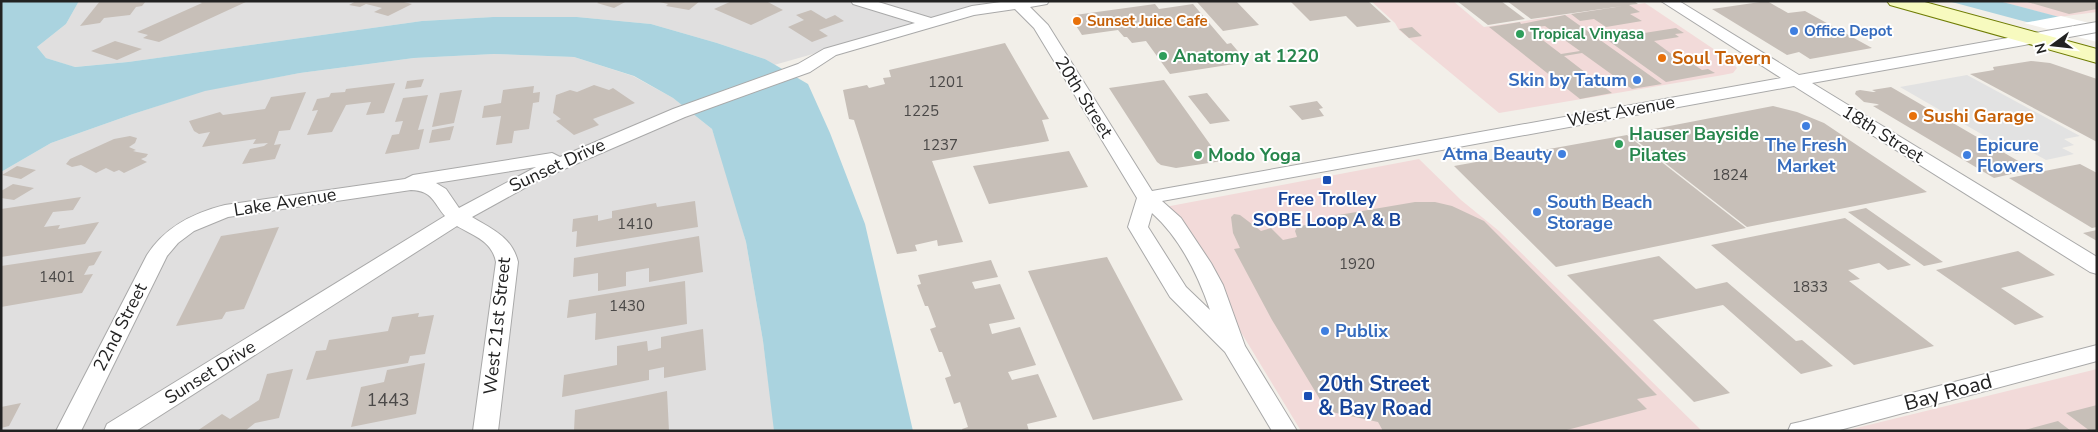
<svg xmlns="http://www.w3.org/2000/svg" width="2098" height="432" viewBox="0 0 2098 432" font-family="'Nunito Sans',sans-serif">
	<rect width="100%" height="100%" fill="#f2efe9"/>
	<path fill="#e0dfdf" d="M79 1H996L997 2 774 65 765 59 717 43 651 24 577 17H493L422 21 128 62 74 67 46 58 37 47 66 24Z
		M494 54 574 57 633 76 673 98 712 129 728 176 746 242 763 341 775 431H1V172L51 143 133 114 206 90 300 73 414 58Z"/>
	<path fill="#f2dad9" d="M1371 1H1453L1484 27 1645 3 1730 60 1737 68 1733 73 1723 75 1499 113 1399 30 1395 23Z
		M1999 1H2097V12L2058 17Z
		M1419 159 1461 200 1499 231 1702 431H1301L1165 207Z
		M2097 369V431H1844Z"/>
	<path fill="#e2e2e2" d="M1967 75 2080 136 2064 139 2074 145 2062 148 2074 154 2046 160 2030 151 2016 154 1900 87Z"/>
	<path fill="#aad3df" d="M1 1H79L66 24 37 47 46 58 75 67 128 62 422 21 493 17H577L651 24 717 43 765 59 808 84 830 133 865 224 913 431H774L763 341 746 242 712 129 673 98 634 76 574 57 494 54 414 58 300 73 205 91 133 114 51 143 1 172Z
		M1948 1H1999L2097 27V41Z"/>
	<path fill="#fff" d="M2061 16 2097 25V42L2024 23Z"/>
	<path fill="#c7bfb8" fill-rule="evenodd" d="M100 1H146L142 6 136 7 130 15 104 18 100 23 80 26Z
		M197 1H248L159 42 143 38 148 35 137 32 202 3Z
		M356 1H406L404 2 412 4 388 16 374 12 382 8 366 4 360 7 349 5Z
		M600 1H627L614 8 597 3Z
		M655 1H700L689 10 666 6 668 4Z
		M732 1H766L783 10 751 25 714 9Z
		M1204 1H1236L1259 25 1223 31 1197 2Z
		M1290 1H1368L1391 22 1357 27 1346 16 1310 21Z
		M1457 1H1501L1525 19 1488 25Z
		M1507 1H1634L1638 4 1629 5 1640 12 1630 14 1642 21 1606 27 1594 19 1580 21 1571 14 1623 6 1531 19Z
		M1767 1 1788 13 1805 11 1872 48 1810 59 1799 52 1787 55 1712 9Z
		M2024 1H2097V9L2069 14Z
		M1155 4 1159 9 1193 4 1227 44 1231 43 1247 62 1170 74 1146 41 1132 43 1127 37H1124L1118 30 1082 35 1073 21H1079L1075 15Z
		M811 10 826 19 835 15 844 21 819 30 828 36 812 42 788 27 804 20 796 15Z
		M1565 15 1662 84 1632 89 1582 53 1564 56 1612 93 1580 99 1489 27 1520 22 1521 24ZM1545 26 1580 51 1561 54 1527 28Z
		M1412 27 1422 36 1409 38 1399 29Z
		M1676 28 1684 33 1675 34 1679 37 1654 41 1681 61 1687 60 1702 70 1708 69 1715 73 1666 82 1606 39Z
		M115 41 142 49 117 60 91 51Z
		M1005 43 1049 119 1042 120 1049 141 932 161 963 242 938 246 937 240 915 245 917 251 897 254 854 120 849 119 843 90 867 85 869 88 885 84 883 78 891 77 889 70Z
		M2031 61 2050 63 2097 79V142L1970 74 1994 70 1993 67Z
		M424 79 421 87 405 89 407 81Z
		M1164 80 1222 161 1176 168 1161 165 1157 162 1109 88Z
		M395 83 384 113 366 115 371 102 346 105 332 132 307 135 318 110 312 111 317 99 329 97 331 93 345 92 346 89Z
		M594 85 609 90 613 88 635 103 593 119 599 125 574 135 556 121 561 119 553 113 556 95 570 90 577 92Z
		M534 86 533 93 540 92 539 102 533 103 529 129 514 131 512 143 496 145 501 116 482 118 484 106 501 103 503 90Z
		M1891 87 2032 169 1994 178 1873 106 1879 105 1877 104 1864 102 1855 94 1856 91 1860 90 1873 92H1876L1872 90Z
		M462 90 454 123 432 127 440 93Z
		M306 92 290 130 279 131 274 145 281 144 275 159 242 164 250 149 264 146 268 143 253 144 256 139 202 147 210 132 199 134 194 131 189 121 220 112 223 115 265 109 271 97Z
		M1207 93 1230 121 1210 124 1188 96Z
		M428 95 418 130 424 129 419 149 385 154 392 135 399 134 403 121 395 122 403 98Z
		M1317 101 1323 108 1319 109 1324 116 1302 120 1289 106Z
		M1773 106 1797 112 1824 123 1927 192 1747 227 1628 134Z
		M454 126 450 140 429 143 432 130Z
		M1627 135 1746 228 1556 267 1454 166Z
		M130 136 137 138 135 143 129 147 136 150 133 151 137 152 148 154 146 157 141 159 147 162 124 173 119 170 114 172 106 168 96 173 81 165 72 167 66 164 70 159 114 139Z
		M1069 151 1088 187 989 204 973 166Z
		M2080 164 2097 173V227L2092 228 2009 178Z
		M17 166 36 170 21 179 2 175Z
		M13 184 34 188 14 200 1 198V191Z
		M81 197 73 210 53 212 44 227 60 225 58 229 99 222 85 244 1 257V209Z
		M695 201 698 227 576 247 577 231 572 232 573 219 598 215V221L612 218V211L656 203 657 207Z
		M1415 202H1435L1452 206 1484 221 1657 395 1637 399 1647 409 1563 431H1383L1378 422 1327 411 1272 320 1234 249 1240 248 1233 233 1231 217 1234 214 1240 215 1261 231 1271 228 1283 240 1297 237 1295 231 1297 227 1314 223 1321 218Z
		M1866 208 1943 262 1924 266 1848 212Z
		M1845 218 1911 265 1888 270 1879 263 1848 270 1860 279 1849 281 1934 346 1854 365 1711 245Z
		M279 227 244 309 226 312 222 319 176 326 221 236Z
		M2097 230V241L2083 233Z
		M699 236 703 272 649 282V268L626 272V286L598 291V273L573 277 574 258Z
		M102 251 94 265 89 266 84 275 93 274 82 293 1 307V266Z
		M2018 251 2055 275 2001 288 2044 317 2015 325 1936 270Z
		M1659 256 1696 289 1727 282 1796 341 1802 340 1833 366 1801 374 1723 305 1653 320 1730 393 1694 402 1567 275Z
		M1107 257 1183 400 1093 420 1028 271Z
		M991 260 998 277 972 282 975 289 1000 284 1015 319 989 324 992 334 1020 327 1036 365 1008 372 1012 380 1038 374 1057 417 1027 424 1029 431H963L962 429 968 427 960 402 954 404 945 378 951 376 942 352H939L930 329 936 327 928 306H925L917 285 921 284 918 275Z
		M685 281 687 324 595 340 596 313 567 318 569 300Z
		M419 313 418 317 434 315 425 354 410 356 408 363 306 380 316 351 326 350 329 340 388 331 392 317Z
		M703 329 706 370 664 378V367L649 370V380L562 397 564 375 617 365V346L647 341 648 351 661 348V337Z
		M425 363 416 414 351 427 361 387 384 382 387 370Z
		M293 369 279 418 255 423 245 431H197L222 414 230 419 259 400 267 374Z
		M667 391 669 431H574L575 410Z
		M21 403 9 426 1 428V407Z
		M2097 405V431H2090L2066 413Z
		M2058 421 2071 431H2025V430Z"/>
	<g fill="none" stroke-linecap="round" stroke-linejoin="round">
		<g stroke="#a9a9a9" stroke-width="2">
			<path id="minor" d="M851 1H875L931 18 972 6 1008 1H1049L1047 4 1030 7 1048 25 1152 191 1781 78 1661 1H1679L1799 75 2097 22V32L1812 83 2097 257V274L2090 272 1794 86 1162 201 1181 218 1211 263 1223 285 1245 346 1297 431H1272L1225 352 1170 297 1128 227 1137 198 1034 28 1015 9 974 15 836 55 810 72 685 117 541 179 472 217C492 229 512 237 518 262L498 431H473L496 262C492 241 474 236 457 226L136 431H104L107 424 445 216C433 202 433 191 411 190L228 217 194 231 178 243 167 256 81 431H56L147 255C165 227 193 213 225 205L405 179 413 175 552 153 560 157 673 109 798 64 824 49 915 23 853 4ZM536 167 459 208 446 189 436 183ZM1152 213C1180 238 1198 275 1210 310L1186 287 1148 227Z
				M2097 345V361L1836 431H1788L1791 424 1800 422Z"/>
		</g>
		<g stroke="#707d05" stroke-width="2">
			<path id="secondary" d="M1887 1H1921L2097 49V63L1890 5Z"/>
		</g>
		<use href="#minor" fill="#fff" fill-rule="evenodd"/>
		<use href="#secondary" fill="#f7fabf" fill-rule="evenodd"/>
	</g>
	<g fill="#e8710a" stroke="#fff" stroke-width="2">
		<circle cx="1077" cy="21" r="5"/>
		<circle cx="1662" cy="58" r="5"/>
		<circle cx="1913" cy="116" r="5"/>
	</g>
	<g fill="#3f7fe0" stroke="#fff" stroke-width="2">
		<circle cx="1794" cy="31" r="5"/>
		<circle cx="1637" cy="80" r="5"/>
		<circle cx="1806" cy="126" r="5"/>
		<circle cx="1562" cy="154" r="5"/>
		<circle cx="1967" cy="155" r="5"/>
		<circle cx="1537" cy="212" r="5"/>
		<circle cx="1325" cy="331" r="5"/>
	</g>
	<g fill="#2e9e5b" stroke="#fff" stroke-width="2">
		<circle cx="1520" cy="34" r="5"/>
		<circle cx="1163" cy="56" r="5"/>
		<circle cx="1619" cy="144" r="5"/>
		<circle cx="1198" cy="155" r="5"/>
	</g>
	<g fill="#1a4fb4" stroke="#fff" stroke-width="2">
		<rect x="1322" y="175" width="10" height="10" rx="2.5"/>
		<rect x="1303" y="391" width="10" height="10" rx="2.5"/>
	</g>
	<g text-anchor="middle" stroke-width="4" stroke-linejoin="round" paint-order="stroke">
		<g font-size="15" font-weight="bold" fill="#c56008" stroke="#fff" text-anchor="start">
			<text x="1087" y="26">Sunset Juice Cafe</text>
		</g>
		<g font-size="15" font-weight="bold" fill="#366cbe" stroke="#fff" text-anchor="start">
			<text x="1804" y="36">Office Depot</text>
		</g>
		<g font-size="15" font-weight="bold" fill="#27864d" stroke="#fff" text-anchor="start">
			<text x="1530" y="39">Tropical Vinyasa</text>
		</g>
		<g font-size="15" fill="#4b4948">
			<text x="946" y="87">1201</text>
			<text x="921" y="116">1225</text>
			<text x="940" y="150">1237</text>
			<text x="1730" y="180">1824</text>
			<text x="635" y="229">1410</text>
			<text x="1357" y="269">1920</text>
			<text x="57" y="282">1401</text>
			<text x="1810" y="292">1833</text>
			<text x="627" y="311">1430</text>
		</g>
		<g font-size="18" font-weight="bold" fill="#27864d" stroke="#fff" text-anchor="start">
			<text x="1173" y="62">Anatomy at 1220</text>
			<text x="1629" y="140">Hauser Bayside<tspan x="1629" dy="21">Pilates</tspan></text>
			<text x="1208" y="161">Modo Yoga</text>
		</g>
		<g font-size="18" font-weight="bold" fill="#c56008" stroke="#fff" text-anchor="start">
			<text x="1672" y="64">Soul Tavern</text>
			<text x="1923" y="122">Sushi Garage</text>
		</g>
		<g font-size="18" font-weight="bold" fill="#366cbe" stroke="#fff" text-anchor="start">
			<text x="1627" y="86" text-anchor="end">Skin by Tatum</text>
			<text x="1806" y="151" text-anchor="middle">The Fresh<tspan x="1806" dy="21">Market</tspan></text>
			<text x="1977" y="151">Epicure<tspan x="1977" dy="21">Flowers</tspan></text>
			<text x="1552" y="160" text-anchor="end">Atma Beauty</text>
			<text x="1547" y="208">South Beach<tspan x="1547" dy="21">Storage</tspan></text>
			<text x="1335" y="337">Publix</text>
		</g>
		<g font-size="18" fill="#222" stroke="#fff">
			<text transform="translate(1084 97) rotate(58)" y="6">20th Street</text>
			<text transform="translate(1621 111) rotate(-10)" y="6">West Avenue</text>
			<text transform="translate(1883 134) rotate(32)" y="6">18th Street</text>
			<text transform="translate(557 165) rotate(-25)" y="6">Sunset Drive</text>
			<text transform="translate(285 202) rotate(-9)" y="6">Lake Avenue</text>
			<text transform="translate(497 326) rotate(-84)" y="6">West 21st Street</text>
			<text transform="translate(120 327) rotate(-63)" y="6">22nd Street</text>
			<text transform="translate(210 372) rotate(-32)" y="6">Sunset Drive</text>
		</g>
		<g font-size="18" font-weight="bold" fill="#164399" stroke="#fff">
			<text x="1327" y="205">Free Trolley<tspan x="1327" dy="21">SOBE Loop A &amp; B</tspan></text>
		</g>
		<g font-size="18" fill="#4b4948">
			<text x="388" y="406">1443</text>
		</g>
		<g font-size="21" font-weight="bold" fill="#164399" stroke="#fff" text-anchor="start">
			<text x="1318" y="391">20th Street<tspan x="1318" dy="24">&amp; Bay Road</tspan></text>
		</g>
		<g font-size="21" fill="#222" stroke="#fff">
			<text transform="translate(1948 392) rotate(-15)" y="7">Bay Road</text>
		</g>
	</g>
	<rect width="2098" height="432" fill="none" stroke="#222222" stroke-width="5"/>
	<g transform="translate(2053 45) rotate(255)" stroke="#ffffff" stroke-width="4" paint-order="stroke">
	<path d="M0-4L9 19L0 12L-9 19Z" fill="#222222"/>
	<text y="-8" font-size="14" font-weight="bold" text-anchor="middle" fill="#222222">N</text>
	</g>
</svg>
